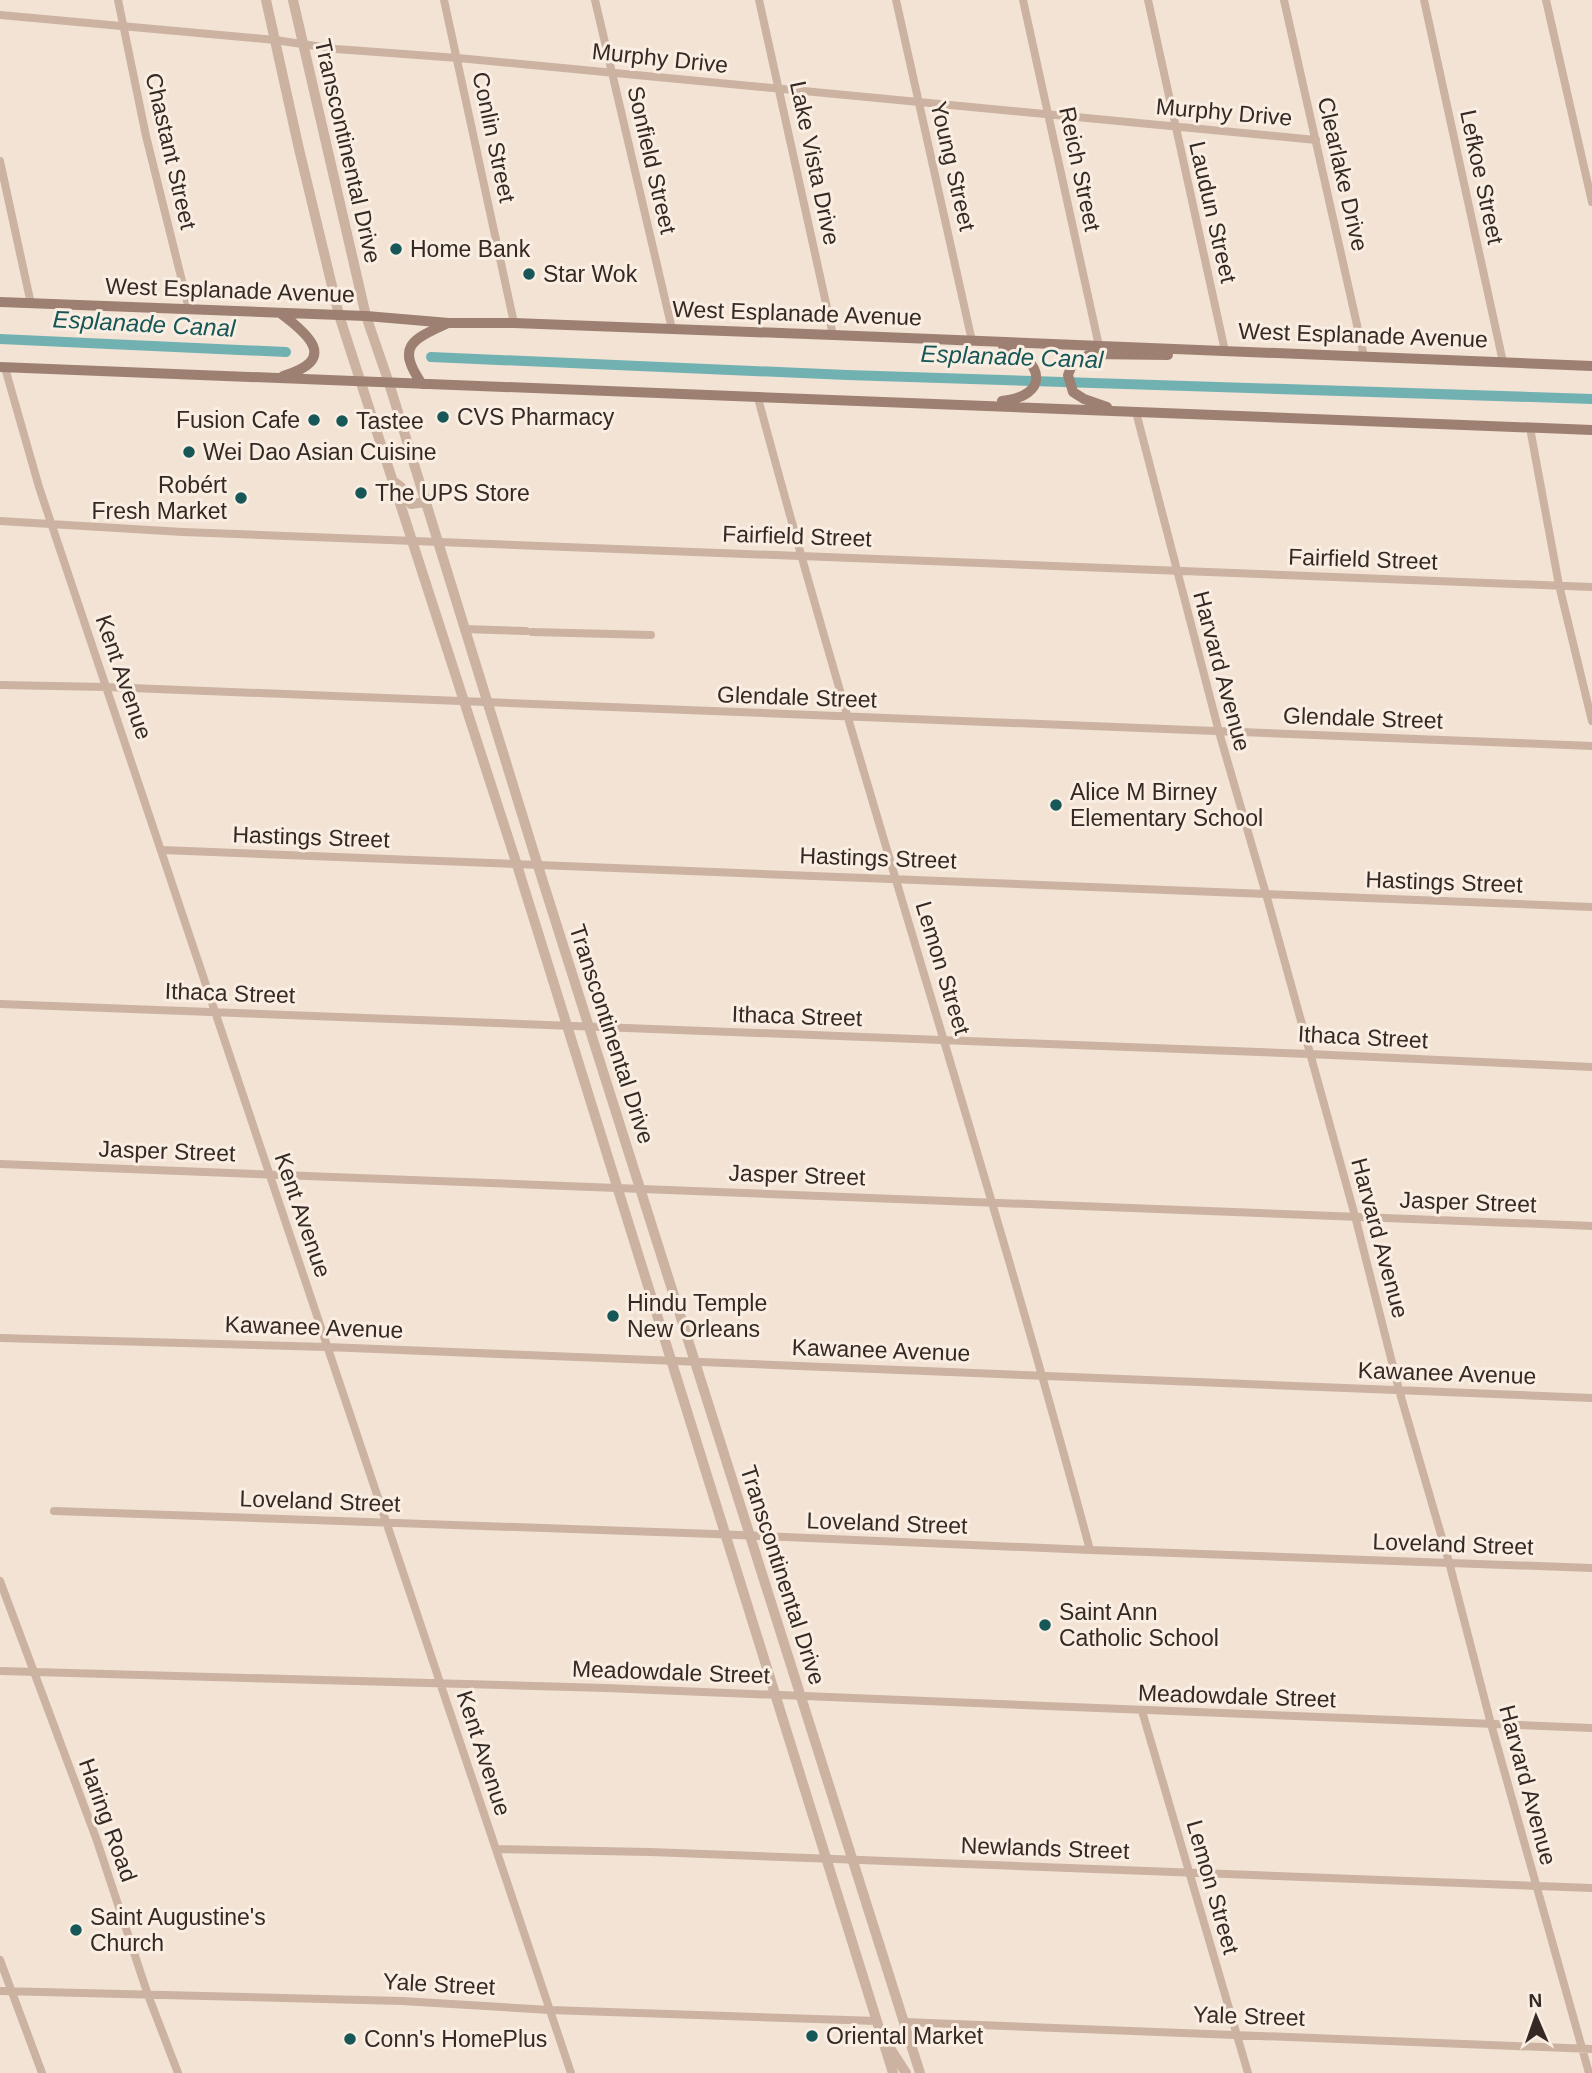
<svg xmlns="http://www.w3.org/2000/svg" width="1592" height="2073" viewBox="0 0 1592 2073" font-family="Arial,sans-serif">
	<rect width="100%" height="100%" fill="#f2e3d5"/>
	<g fill="none" stroke-linecap="round" stroke-linejoin="round">
		<path stroke="#72b1b1" stroke-width="10" d="M0 339 286 352
			M431 357 847 375 1592 399"/>
		<path stroke="#cbb2a1" stroke-width="8" d="M118 0 146 136 189 309
			M444 0 514 323
			M595 0 672 329
			M759 0 833 335
			M896 0 972 341
			M1023 0 1099 346
			M1148 0 1225 351
			M1284 0 1364 356
			M1424 0 1503 362
			M1546 0 1592 202
			M0 15 275 40 336 49 458 58 1316 140
			M0 161 31 304
			M5 368 39 487 571 2073
			M758 398C861 784 987 1164 1090 1550
			M1136 412 1219 732 1266 894 1355 1216 1399 1390 1449 1562 1491 1724 1589 2073
			M1530 428 1559 585 1592 721
			M0 521 183 532 1592 587
			M464 629 526 631
			M532 632 651 635
			M0 685 107 687 1592 746
			M162 850 1592 907
			M0 1004 1309 1054 1592 1067
			M0 1164 1592 1226
			M0 1338 327 1347 1592 1398
			M54 1511 714 1534 1090 1550 1592 1568
			M0 1581 96 1838 148 1995 178 2073
			M0 1671 606 1688 1592 1728
			M1142 1711 1248 2073
			M496 1849 650 1852 1592 1888
			M0 1960 42 2073
			M0 1991 402 2001 550 2010 877 2021
			M904 2022 1592 2049"/>
		<path stroke="#cbb2a1" stroke-width="10" d="M266 0 299 149 339 315 517 865 893 2073
			M293 0 366 316 389 383 538 866 920 2073
			M393 481 401 487 411 504 425 502
			M888 2045 906 2073"/>
		<path stroke="#9e8072" stroke-width="10" d="M0 302 366 316 449 323H514L833 335 1592 366
			M280 313C310 335 338 360 283 376
			M0 367 1592 430
			M422 384C396 347 411 340 446 324
			M1002 401C1050 396 1045 360 1003 346
			M1107 407 1084 399 1073 392 1068 375 1072 365 1090 354 1168 355"/>
	</g>
	<g fill="#175758" stroke="#faeee2" stroke-width="2.5">
		<circle cx="396" cy="249" r="7"/>
		<circle cx="529" cy="274" r="7"/>
		<circle cx="443" cy="417" r="7"/>
		<circle cx="314" cy="420" r="7"/>
		<circle cx="342" cy="421" r="7"/>
		<circle cx="189" cy="452" r="7"/>
		<circle cx="361" cy="493" r="7"/>
		<circle cx="241" cy="498" r="7"/>
		<circle cx="1056" cy="805" r="7"/>
		<circle cx="613" cy="1316" r="7"/>
		<circle cx="1045" cy="1625" r="7"/>
		<circle cx="76" cy="1930" r="7"/>
		<circle cx="812" cy="2036" r="7"/>
		<circle cx="350" cy="2039" r="7"/>
	</g>
	<g text-anchor="middle" stroke-width="6" stroke-linejoin="round" paint-order="stroke">
		<g font-size="23" fill="#342924" stroke="#faeee2">
			<text transform="translate(660 58) rotate(6)" y="8">Murphy Drive</text>
			<text transform="translate(1224 112) rotate(5)" y="8">Murphy Drive</text>
			<text transform="translate(494 137) rotate(78)" y="8">Conlin Street</text>
			<text transform="translate(171 151) rotate(77)" y="8">Chastant Street</text>
			<text transform="translate(348 151) rotate(77)" y="8">Transcontinental Drive</text>
			<text transform="translate(652 160) rotate(77)" y="8">Sonfield Street</text>
			<text transform="translate(815 163) rotate(78)" y="8">Lake Vista Drive</text>
			<text transform="translate(953 166) rotate(77)" y="8">Young Street</text>
			<text transform="translate(1080 169) rotate(78)" y="8">Reich Street</text>
			<text transform="translate(1343 174) rotate(77)" y="8">Clearlake Drive</text>
			<text transform="translate(1482 177) rotate(78)" y="8">Lefkoe Street</text>
			<text transform="translate(1213 212) rotate(77)" y="8">Laudun Street</text>
			<text transform="translate(230 290) rotate(2)" y="8">West Esplanade Avenue</text>
			<text transform="translate(797 313) rotate(2)" y="8">West Esplanade Avenue</text>
			<text transform="translate(1363 335) rotate(2)" y="8">West Esplanade Avenue</text>
			<text transform="translate(797 536) rotate(2)" y="8">Fairfield Street</text>
			<text transform="translate(1363 559) rotate(2)" y="8">Fairfield Street</text>
			<text transform="translate(1222 671) rotate(75)" y="8">Harvard Avenue</text>
			<text transform="translate(124 677) rotate(71)" y="8">Kent Avenue</text>
			<text transform="translate(797 697) rotate(2)" y="8">Glendale Street</text>
			<text transform="translate(1363 718) rotate(2)" y="8">Glendale Street</text>
			<text transform="translate(311 837) rotate(2)" y="8">Hastings Street</text>
			<text transform="translate(878 858) rotate(2)" y="8">Hastings Street</text>
			<text transform="translate(1444 882) rotate(2)" y="8">Hastings Street</text>
			<text transform="translate(943 968) rotate(73)" y="8">Lemon Street</text>
			<text transform="translate(230 993) rotate(2)" y="8">Ithaca Street</text>
			<text transform="translate(797 1016) rotate(2)" y="8">Ithaca Street</text>
			<text transform="translate(612 1034) rotate(72)" y="8">Transcontinental Drive</text>
			<text transform="translate(1363 1037) rotate(3)" y="8">Ithaca Street</text>
			<text transform="translate(167 1151) rotate(2)" y="8">Jasper Street</text>
			<text transform="translate(797 1175) rotate(2)" y="8">Jasper Street</text>
			<text transform="translate(1468 1202) rotate(2)" y="8">Jasper Street</text>
			<text transform="translate(303 1215) rotate(71)" y="8">Kent Avenue</text>
			<text transform="translate(1380 1238) rotate(75)" y="8">Harvard Avenue</text>
			<text transform="translate(314 1327) rotate(2)" y="8">Kawanee Avenue</text>
			<text transform="translate(881 1350) rotate(2)" y="8">Kawanee Avenue</text>
			<text transform="translate(1447 1373) rotate(2)" y="8">Kawanee Avenue</text>
			<text transform="translate(320 1501) rotate(2)" y="8">Loveland Street</text>
			<text transform="translate(887 1523) rotate(2)" y="8">Loveland Street</text>
			<text transform="translate(1453 1544) rotate(2)" y="8">Loveland Street</text>
			<text transform="translate(783 1575) rotate(72)" y="8">Transcontinental Drive</text>
			<text transform="translate(671 1672) rotate(2)" y="8">Meadowdale Street</text>
			<text transform="translate(1237 1696) rotate(2)" y="8">Meadowdale Street</text>
			<text transform="translate(484 1753) rotate(72)" y="8">Kent Avenue</text>
			<text transform="translate(1528 1785) rotate(75)" y="8">Harvard Avenue</text>
			<text transform="translate(108 1820) rotate(70)" y="8">Haring Road</text>
			<text transform="translate(1045 1848) rotate(2)" y="8">Newlands Street</text>
			<text transform="translate(1213 1887) rotate(74)" y="8">Lemon Street</text>
			<text transform="translate(439 1984) rotate(3)" y="8">Yale Street</text>
			<text transform="translate(1249 2016) rotate(2)" y="8">Yale Street</text>
		</g>
		<g font-size="23" fill="#342924" stroke="#faeee2" text-anchor="start">
			<text x="410" y="257">Home Bank</text>
			<text x="543" y="282">Star Wok</text>
			<text x="457" y="425">CVS Pharmacy</text>
			<text x="300" y="428" text-anchor="end">Fusion Cafe</text>
			<text x="356" y="429">Tastee</text>
			<text x="203" y="460">Wei Dao Asian Cuisine</text>
			<text x="227" y="493" text-anchor="end">Robért<tspan x="227" dy="26">Fresh Market</tspan></text>
			<text x="375" y="501">The UPS Store</text>
			<text x="1070" y="800">Alice M Birney<tspan x="1070" dy="26">Elementary School</tspan></text>
			<text x="627" y="1311">Hindu Temple<tspan x="627" dy="26">New Orleans</tspan></text>
			<text x="1059" y="1620">Saint Ann<tspan x="1059" dy="26">Catholic School</tspan></text>
			<text x="90" y="1925">Saint Augustine's<tspan x="90" dy="26">Church</tspan></text>
			<text x="826" y="2044">Oriental Market</text>
			<text x="364" y="2047">Conn's HomePlus</text>
		</g>
		<g font-size="24" font-style="italic" fill="#175758" stroke="#faeee2">
			<text transform="translate(144 324) rotate(3)" y="8">Esplanade Canal</text>
			<text transform="translate(1012 357) rotate(2)" y="8">Esplanade Canal</text>
		</g>
	</g>
	<g transform="translate(1536 2017) rotate(358)" stroke="#faeee2" stroke-width="5" paint-order="stroke">
	<path d="M0-5L12 26L0 18L-12 26Z" fill="#342924"/>
	<text y="-10" font-size="19" font-weight="bold" text-anchor="middle" fill="#342924">N</text>
	</g>
</svg>
